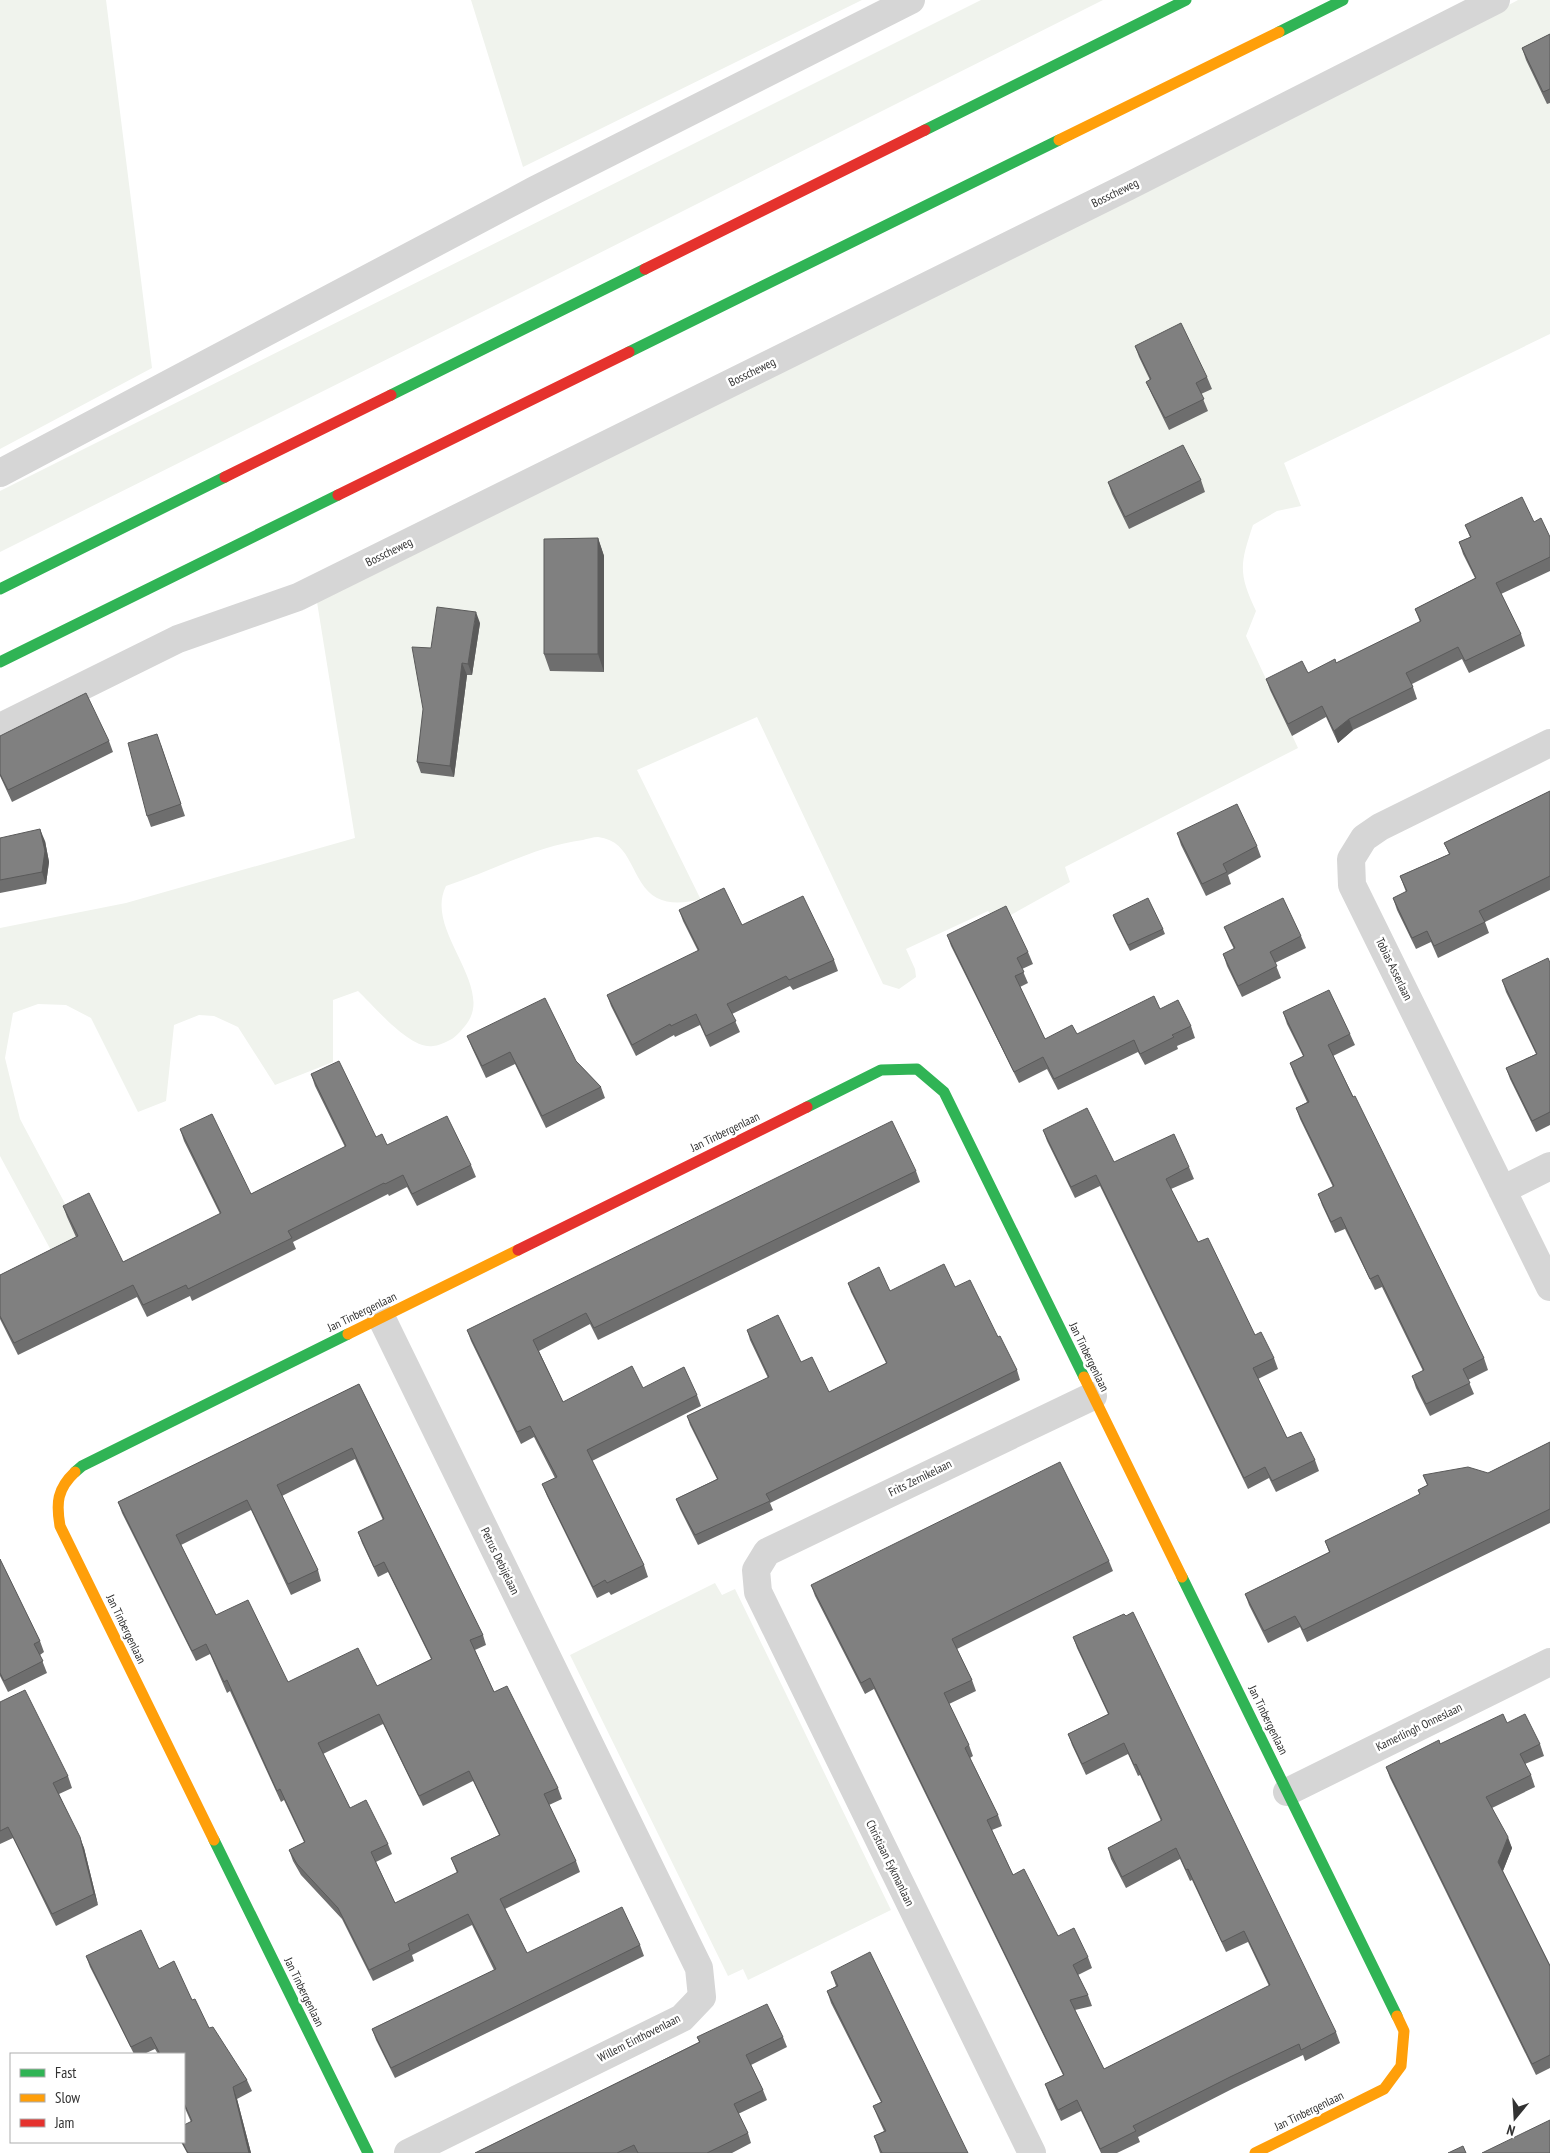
<svg xmlns="http://www.w3.org/2000/svg" width="1550" height="2153" viewBox="0 0 1550 2153" font-family="'PT Sans Narrow',sans-serif">
	<rect width="100%" height="100%" fill="#fff"/>
	<path fill="#f0f3ed" d="M0 0H106L152 368 0 449Z
		M471 0H862L523 167Z
		M981 0H1103L512 297 0 552V491Z
		M1518 0H1550V334L1284 463 1301 506 1277 511 1253 525C1240 564 1238 573 1256 611L1246 636 1298 748 1065 867 1070 882 998 922 988 911 906 949 915 969 916 977 899 989 883 984 757 717 637 770 701 900C687 902 670 905 657 898 630 883 634 841 598 837 593 837 587 839 583 840 536 846 492 871 446 886 423 931 498 987 465 1026 459 1033 455 1038 448 1041 443 1043 438 1046 433 1046 410 1050 374 1006 358 991L333 1000V1062L275 1085 238 1027 214 1016 199 1015 174 1025 166 1101 138 1112 91 1018 66 1005 38 1004 13 1013 5 1058 20 1119 103 1275 74 1293 0 1156V928L126 903 355 838 317 602 1403 61Z
		M715 1583 722 1595 735 1589 891 1910 748 1980 743 1969 728 1976 570 1655Z"/>
	<g fill="none" stroke-linecap="round" stroke-linejoin="round">
		<path stroke="#d6d6d6" stroke-width="28" d="M0 473 535 190 911 0
			M0 727 178 639 298 597 1127 187 1496 0
			M1550 743 1380 827 1364 838 1351 859 1352 885 1550 1287
			M1502 1190 1550 1166
			M381 1317 699 1968 702 1997 682 2018 408 2153
			M1287 1792 1550 1662
			M1032 2153 758 1592 756 1570 767 1552 1093 1396"/>
		<path stroke="#30b455" stroke-width="11" d="M1279 32 1343 0
			M925 130 1186 0
			M629 352 1059 140
			M391 395 645 269
			M0 589 225 477
			M0 662 338 495
			M807 1107 881 1070 917 1069 944 1092 1084 1377
			M75 1472 82 1466 348 1334
			M1182 1577 1397 2016
			M214 1840 368 2153"/>
		<path stroke="#ff9f0a" stroke-width="11" d="M1059 140 1279 32
			M348 1334 518 1250
			M1084 1377 1182 1577
			M75 1472C57 1489 56 1503 60 1526L214 1840
			M1255 2153 1384 2089 1401 2066 1404 2031 1397 2016"/>
		<path stroke="#e5322d" stroke-width="11" d="M645 269 925 130
			M225 477 391 395
			M338 495 629 352
			M518 1250 807 1107"/>
	</g>
	<path fill="#6e6e6e" fill-rule="evenodd" d="M1550 34V103L1547 104 1526 60 1522 48Z
		M1135 346 1207 377 1212 389 1201 394 1208 411 1169 430 1151 393 1146 382 1150 380 1139 357Z
		M1201 480 1205 492 1129 529 1112 494 1108 482Z
		M1534 522 1550 537V571L1501 594 1521 634 1525 646 1469 673 1462 659 1412 684 1417 699 1353 730 1338 743 1326 717 1292 736 1270 690 1266 679 1308 673 1336 663 1420 622 1415 609 1475 578 1463 554 1459 542 1470 537 1465 525Z
		M598 538 604 556V672L550 671 544 654Z
		M480 623 472 675H467L454 777 421 773 417 762 431 648Z
		M0 736 109 741 113 752 12 802 0 776Z
		M161 745 185 816 151 827 147 816Z
		M1550 791V890L1485 922 1489 933 1438 958 1431 942 1416 949 1397 910 1393 898 1406 892 1400 876 1449 854 1444 843Z
		M1177 833 1257 846 1261 857 1228 875 1231 884 1206 896 1181 845Z
		M0 838 45 841 49 862 46 884 0 893Z
		M679 910 742 925 834 960 838 971 793 990 790 986 732 1014 740 1032 710 1047 700 1025 675 1037 674 1035 636 1056 611 1006 607 995 698 951 683 921Z
		M1113 915 1163 929 1165 934 1130 951 1115 921Z
		M1224 927 1301 936 1306 948 1275 963 1281 978 1242 997 1227 966 1223 954 1234 949 1229 939Z
		M947 935 1028 952 1033 964 1022 969 1028 983 1020 987 1045 1039 1077 1034 1160 1009 1191 1026 1195 1038 1177 1046 1178 1049 1145 1065 1138 1052 1058 1090 1047 1069 1019 1083 951 946Z
		M1550 963V1125L1536 1132 1510 1079 1506 1068 1536 1054 1506 992 1502 980Z
		M1283 1012 1350 1034 1355 1045 1333 1056 1484 1358 1488 1370 1468 1380 1474 1394 1430 1416 1416 1388 1412 1376 1423 1371 1382 1287 1375 1290 1345 1229 1335 1233 1322 1205 1318 1194 1333 1187 1300 1119 1296 1108 1307 1102 1294 1074 1290 1063 1303 1056 1287 1024Z
		M467 1036 576 1061 601 1087 605 1098 546 1128 515 1064 486 1078 472 1048Z
		M311 1074 376 1137 387 1145 471 1165 476 1177 417 1206 407 1187 389 1196 388 1194 293 1242 296 1249 192 1301 190 1296 147 1317 137 1297 18 1355 0 1319V1275L76 1237 67 1217 63 1206 123 1262 220 1214 184 1141 180 1129 251 1194 345 1147 315 1086Z
		M1043 1130 1114 1162 1189 1167 1194 1179 1171 1189 1198 1242 1255 1335 1274 1358 1278 1369 1258 1379 1287 1438 1315 1460 1319 1471 1276 1492 1269 1478 1248 1489 1100 1186 1075 1198 1047 1141Z
		M916 1171 920 1182 598 1340 590 1324 539 1351 563 1402 643 1388 697 1395 701 1406 592 1461 644 1565 648 1577 611 1595 609 1592 597 1598 547 1496 542 1484 555 1478 534 1437 521 1444 471 1341 467 1330Z
		M848 1283 890 1291 955 1287 998 1337 1017 1370 1020 1380 770 1503 773 1510 698 1545 680 1509 676 1499 717 1479 690 1425 687 1416 768 1378 750 1340 747 1330 801 1362 829 1392 886 1363 851 1292Z
		M359 1384 483 1635 486 1645 475 1650 494 1692 558 1788 562 1799 549 1805 576 1861 580 1872 505 1909 527 1953 640 1945 644 1956 395 2078 376 2040 372 2029 494 1970 472 1925 412 1955 414 1961 373 1981 342 1919 301 1875 293 1861 289 1850 304 1842 284 1800 281 1802 230 1691 227 1693 210 1654 196 1661 122 1513 118 1502ZM355 1459 383 1520 358 1532 362 1543 378 1577 388 1572 431 1659 377 1686 288 1682 216 1615 181 1545 251 1510 291 1595 321 1581 318 1570 282 1496ZM383 1724 423 1806 473 1781 499 1835 451 1858 457 1873 395 1903 376 1862 392 1854 388 1844 350 1808 323 1754Z
		M1550 1442V1523L1307 1642 1300 1627 1268 1643 1249 1605 1245 1594 1329 1552 1325 1541 1420 1495 1418 1490 1427 1485 1423 1475 1488 1473Z
		M0 1559 40 1641 44 1652 40 1655 47 1673 8 1692 0 1676Z
		M1109 1561 1113 1571 957 1649 972 1680 976 1691 949 1704 969 1745 973 1756 970 1758 998 1815 1002 1826 992 1830 1013 1875 1058 1936 1088 1957 1092 1968 1078 1975 1088 1995 1092 2006 1075 2010 1104 2069 1269 1986 1248 1942 1226 1952 1192 1880 1190 1881 1180 1859 1126 1888 1111 1859 1108 1848 1161 1821 1140 1775 1138 1776 1128 1754 1086 1775 1072 1745 1068 1734 1108 1714 1077 1648 1073 1637 1336 2032 1340 2043 1305 2061 1303 2055 1234 2088 1138 2137 1140 2142 1117 2153H1101L1081 2111 1061 2121 1049 2095 1045 2084 1063 2075 874 1689 865 1694 815 1596 811 1585Z
		M0 1702 68 1776 72 1788 59 1794 84 1848 98 1905 56 1926 13 1838 0 1844Z
		M1507 1723 1540 1744 1544 1756 1525 1764 1531 1775 1535 1787 1492 1808 1512 1848 1503 1871 1550 1965V2068L1536 2075 1390 1778 1386 1767Z
		M86 1956 159 1969 192 2000 209 2028 247 2080 252 2091 237 2099 251 2153H187L181 2142H184L191 2122 184 2106V2054H158L155 2049 144 2054H134L90 1967Z
		M831 1972 968 2153H880L874 2136 884 2131 878 2118 873 2106 881 2102 831 2003 827 1991 836 1986Z
		M697 2037H783L787 2047 751 2065 763 2090 767 2100 738 2114 748 2133 751 2143 732 2153H475L699 2042Z"/>
	<path fill="#5a5a5a" d="M598 538 604 556V672L598 654Z
		M476 612 480 623 472 675 468 664Z
		M462 663 467 675 454 777 450 766Z
		M1349 719 1353 730 1338 743 1334 731Z
		M40 829 45 841 49 862 46 884 42 872Z
		M80 1837 84 1848 98 1905 94 1894Z
		M1508 1837 1512 1848 1502 1873 1498 1862Z
		M233 2087 237 2099 251 2153H249Z"/>
	<path fill="#808080" stroke="#5a5a5a" fill-rule="evenodd" d="M1550 34V89L1543 92 1522 48Z
		M1181 323 1207 377 1196 383 1204 399 1165 418 1146 382 1151 379 1135 346Z
		M1183 445 1201 480 1125 517 1108 482Z
		M1522 497 1534 522 1541 518 1550 537V557L1496 583 1521 634 1465 661 1458 647 1406 673 1413 687 1349 719 1334 731 1322 706 1288 724 1266 679 1302 661 1308 673 1335 659 1336 663 1421 621 1415 609 1476 578 1459 542 1471 537 1465 525Z
		M598 538V654H544V539Z
		M437 607 476 612 468 664 462 663 450 766 417 762 423 709 412 647 431 648Z
		M86 693 109 741 8 790 0 774V736Z
		M157 734 181 804 147 816 128 743Z
		M1550 791V876L1479 911 1485 922 1434 946 1427 931 1412 938 1393 898 1407 891 1400 876 1450 854 1444 843Z
		M1237 804 1257 846 1223 864 1227 872 1202 884 1177 833Z
		M40 829 45 851 42 872 0 880V838Z
		M724 888 742 925 803 896 834 960 789 980 786 976 727 1004 736 1021 706 1036 696 1014 671 1026 670 1024 632 1045 607 995 699 950 679 910Z
		M1148 898 1163 929 1128 945 1113 915Z
		M1283 898 1301 936 1270 952 1277 966 1238 986 1223 954 1235 948 1224 927Z
		M1006 906 1028 952 1017 958 1024 972 1015 976 1045 1039 1072 1025 1077 1034 1154 996 1160 1009 1178 1000 1191 1026 1172 1035 1174 1037 1140 1054 1134 1040 1054 1079 1043 1057 1014 1072 947 935Z
		M1548 958 1550 963V1112L1532 1121 1506 1068 1537 1054 1502 980Z
		M1329 990 1350 1034 1328 1045 1353 1097 1355 1096 1484 1358 1463 1369 1470 1383 1426 1404 1412 1376 1424 1370 1378 1275 1370 1279 1341 1217 1331 1222 1318 1194 1334 1186 1296 1108 1309 1102 1290 1063 1304 1056 1283 1012Z
		M545 998 576 1061 601 1087 542 1116 510 1052 482 1066 467 1036Z
		M339 1061 376 1137 382 1134 387 1145 447 1116 471 1165 412 1194 403 1175 385 1184 384 1183 288 1231 292 1238 188 1289 186 1285 143 1305 133 1285 14 1343 0 1316V1275L78 1236 63 1206 89 1193 123 1262 221 1213 180 1129 212 1114 251 1194 346 1146 311 1074Z
		M1087 1108 1114 1162 1174 1134 1189 1167 1166 1179 1198 1242 1208 1238 1255 1335 1261 1332 1274 1358 1253 1368 1287 1438 1301 1432 1315 1460 1272 1481 1265 1467 1244 1478 1096 1175 1071 1187 1043 1130Z
		M892 1121 916 1171 594 1328 586 1313 533 1340 563 1402 632 1366 643 1388 684 1367 697 1395 587 1450 644 1565 607 1583 605 1580 593 1587 542 1484 557 1477 530 1426 517 1432 467 1330Z
		M944 1264 955 1287 970 1280 998 1337 1000 1336 1017 1370 766 1494 770 1501 695 1535 676 1499 718 1479 687 1416 769 1377 747 1330 778 1315 801 1362 812 1357 829 1392 887 1363 848 1283 879 1267 890 1291Z
		M359 1384 483 1635 470 1640 494 1692 507 1686 558 1788 544 1794 576 1861 500 1899 527 1953 622 1907 640 1945 391 2068 372 2029 496 1969 468 1914 408 1944 410 1950 369 1970 338 1908 297 1864 289 1850 305 1842 280 1789 277 1791 227 1680 224 1682 206 1644 192 1651 118 1502ZM352 1448 384 1519 358 1532 374 1567 384 1562 432 1659 377 1686 358 1648 288 1682 248 1600 216 1615 176 1535 247 1500 288 1584 318 1570 277 1485ZM379 1714 419 1796 469 1771 500 1835 451 1858 458 1872 395 1903 371 1852 388 1844 366 1800 350 1808 318 1743Z
		M1550 1442V1509L1303 1630 1295 1616 1264 1631 1245 1594 1330 1552 1325 1541 1420 1494 1418 1490 1428 1485 1423 1475 1468 1467 1488 1473Z
		M1060 1462 1109 1561 952 1639 972 1680 944 1693 969 1745 965 1748 998 1815 987 1820 1013 1875 1024 1869 1058 1936 1074 1928 1088 1957 1073 1965 1088 1995 1070 2000 1104 2069 1270 1985 1244 1931 1222 1942 1188 1869 1186 1870 1176 1848 1122 1877 1108 1848 1162 1820 1136 1764 1134 1765 1124 1743 1082 1764 1068 1734 1109 1714 1073 1637 1124 1614 1126 1616 1133 1612 1336 2032 1301 2050 1299 2044 1230 2077 1133 2126 1136 2131 1100 2149 1077 2100 1058 2110 1045 2084 1064 2075 870 1678 861 1683 811 1585Z
		M0 1559 40 1641 34 1644 43 1661 4 1681 0 1673Z
		M25 1690 68 1776 53 1783 80 1837 94 1894 52 1914 8 1827 0 1831V1702Z
		M1503 1714 1507 1723 1525 1714 1540 1744 1520 1754 1531 1775 1486 1797 1508 1837 1498 1862 1550 1966V2055L1532 2064 1386 1767 1439 1740 1440 1744Z
		M141 1930 159 1969 174 1961 192 2000 195 1999 209 2028 213 2027 247 2080 233 2087 249 2153H188L182 2142H184V2125L192 2121 184 2103V2054H160L151 2037 131 2047 86 1956Z
		M870 1952 968 2153H882L874 2136 886 2131 873 2106 882 2102 827 1991 838 1986 831 1972Z
		M767 2004 783 2037 746 2055 763 2090 734 2104 748 2133 707 2153H638L634 2145 617 2153H475L700 2042 697 2037Z
		M1550 2120V2153H1482Z
		M1463 2146 1466 2153H1448Z"/>
	<g text-anchor="middle" stroke-width="5" stroke-linejoin="round" paint-order="stroke">
		<g font-size="12" fill="#323232" stroke="#fff">
			<text transform="translate(1115 193) rotate(-26)" y="4">Bosscheweg</text>
			<text transform="translate(752 372) rotate(-26)" y="4">Bosscheweg</text>
			<text transform="translate(389 552) rotate(-26)" y="4">Bosscheweg</text>
			<text transform="translate(1394 969) rotate(64)" y="4">Tobias Asserlaan</text>
			<text transform="translate(725 1132) rotate(-26)" y="4">Jan Tinbergenlaan</text>
			<text transform="translate(362 1312) rotate(-26)" y="4">Jan Tinbergenlaan</text>
			<text transform="translate(1089 1357) rotate(64)" y="4">Jan Tinbergenlaan</text>
			<text transform="translate(920 1478) rotate(-26)" y="4">Frits Zernikelaan</text>
			<text transform="translate(500 1561) rotate(64)" y="4">Petrus Debijelaan</text>
			<text transform="translate(126 1629) rotate(64)" y="4">Jan Tinbergenlaan</text>
			<text transform="translate(1268 1720) rotate(64)" y="4">Jan Tinbergenlaan</text>
			<text transform="translate(1419 1727) rotate(-26)" y="4">Kamerlingh Onneslaan</text>
			<text transform="translate(890 1863) rotate(64)" y="4">Christiaan Eykmanlaan</text>
			<text transform="translate(304 1992) rotate(64)" y="4">Jan Tinbergenlaan</text>
			<text transform="translate(639 2038) rotate(-27)" y="4">Willem Einthovenlaan</text>
			<text transform="translate(1309 2111) rotate(-26)" y="4">Jan Tinbergenlaan</text>
		</g>
	</g>
	<rect x="10" y="2053" width="175" height="90" fill="#ffffff" stroke="#adadad"/>
	<rect x="20" y="2069" width="25" height="8" fill="#30b455" stroke="#adadad"/>
	<text x="55" y="2078" font-size="15" fill="#323232">Fast</text>
	<rect x="20" y="2094" width="25" height="8" fill="#ff9f0a" stroke="#adadad"/>
	<text x="55" y="2103" font-size="15" fill="#323232">Slow</text>
	<rect x="20" y="2119" width="25" height="8" fill="#e5322d" stroke="#adadad"/>
	<text x="55" y="2128" font-size="15" fill="#323232">Jam</text>
	<g transform="translate(1515 2118) rotate(198)" stroke="#ffffff" stroke-width="4" paint-order="stroke">
	<path d="M0-4L9 19L0 12L-9 19Z" fill="#323232"/>
	<text y="-8" font-size="14" font-weight="bold" text-anchor="middle" fill="#323232">N</text>
	</g>
</svg>
